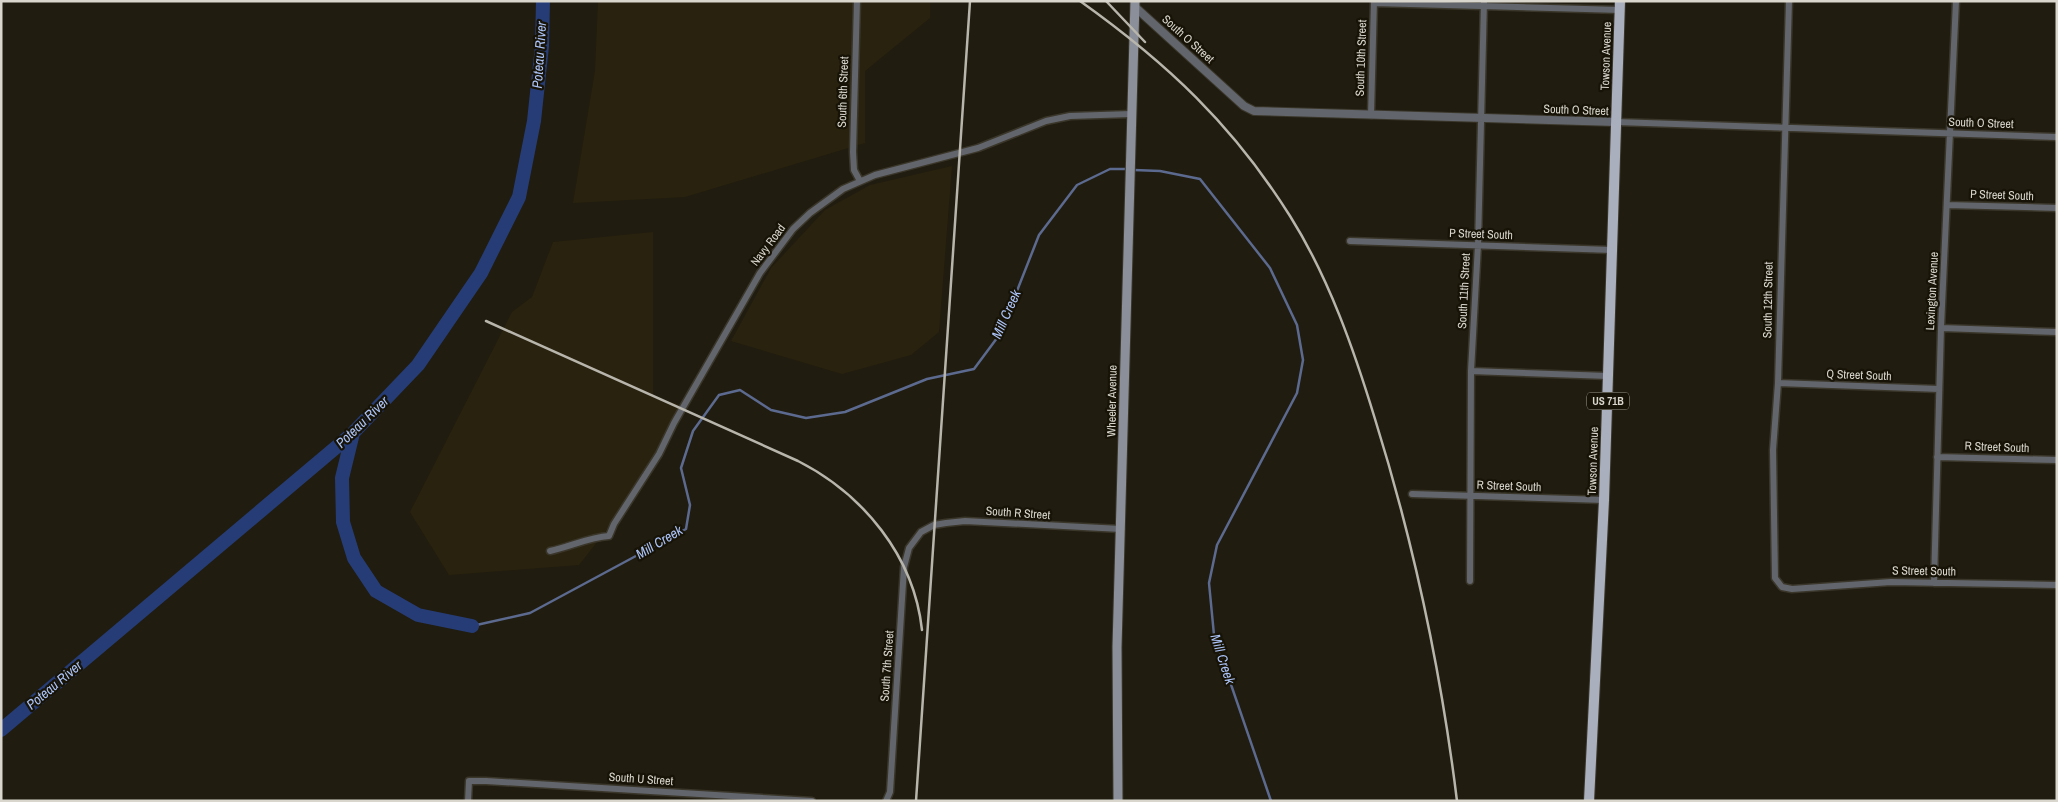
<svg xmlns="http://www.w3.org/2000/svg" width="2058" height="802" viewBox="0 0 2058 802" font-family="'Archivo Narrow',sans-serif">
	<rect width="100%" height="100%" fill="#201c0f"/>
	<path fill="#29220f" d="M598 1H930V18L865 71V143L685 197 573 203 595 71Z
		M952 166 939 332 911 355 842 374 731 341 771 268 825 210 870 185Z
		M653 232V397L681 405 638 490 579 565 449 575 410 512 512 312 532 297 553 242Z"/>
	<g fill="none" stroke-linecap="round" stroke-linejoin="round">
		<path stroke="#5c6a90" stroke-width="2.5" d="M1134 170 1160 171 1200 179 1270 268 1297 325 1303 360 1297 393 1217 545 1209 583 1214 635 1271 801
			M472 626 530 613 686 529 690 505 681 468 693 431 719 395 740 390 771 410 806 418 845 412 927 379 974 369 1000 334 1039 235 1077 185 1110 169H1128"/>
		<path stroke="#263c76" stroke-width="14" d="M353 433 342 478 343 522 354 558 376 591 418 615 472 626
			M1 730 353 433 418 365 481 273 519 197 534 121 542 46 543 1"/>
		<g stroke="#3a362a" stroke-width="9">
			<path id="minor" d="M857 1 853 152 854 170 860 181
				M1789 1 1778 383 1773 450 1775 578 1782 587 1792 589 1891 582 2057 585
				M1374 3 1620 10
				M1371 115 1374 1
				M1616 122 2057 137
				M1947 205 2057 208
				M1350 241 1612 250
				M1941 328 2057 332
				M1471 371 1608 376
				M1778 383 1939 389
				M1937 457 2057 460
				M1412 494 1604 500
				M550 551C570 547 589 537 609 536L614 524 659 454 674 423 760 273 793 229 810 213 843 189 875 175 978 148 1046 121 1070 116 1131 114
				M1470 581 1471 371 1478 245 1484 1
				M1934 583 1941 328 1956 1
				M468 801 469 781H486L812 801
				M886 801 890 792 904 567 909 548 921 532 934 525 946 523 965 521 1121 529"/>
		</g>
		<g stroke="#3a362a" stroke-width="10">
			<path id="tertiary" d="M1135 7 1244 106 1254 111 1616 122"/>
		</g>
		<g stroke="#3a362a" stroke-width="11">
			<path id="secondary" d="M1118 801 1117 647 1135 1"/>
		</g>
		<g stroke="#3a362a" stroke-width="12">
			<path id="primary" d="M1589 801 1604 500 1620 1"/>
		</g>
		<use href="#minor" stroke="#62656b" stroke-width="6"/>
		<use href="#tertiary" stroke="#62656b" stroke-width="8"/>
		<use href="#secondary" stroke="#8a8f99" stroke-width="9"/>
		<use href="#primary" stroke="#a9afbc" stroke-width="10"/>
		<path stroke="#b8b5ac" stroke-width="2.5" d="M1080 1C1167 63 1233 125 1290 216 1329 278 1354 350 1375 419 1414 544 1441 671 1457 801
			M1106 1 1145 42
			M486 321 798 461C863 494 914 556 922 630
			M916 801 970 1"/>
	</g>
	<g text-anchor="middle" stroke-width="4.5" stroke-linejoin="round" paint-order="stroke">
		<rect fill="#171306" stroke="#9f9c92" stroke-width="1" x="1587" y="392.5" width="42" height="17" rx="4"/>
		<g font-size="11" font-weight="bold" fill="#d9d6ce">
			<text x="1608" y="405">US 71B</text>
		</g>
		<g font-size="12" fill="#d9d6ce" stroke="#171306">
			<text transform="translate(1188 39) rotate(42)" y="4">South O Street</text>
			<text transform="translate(1606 56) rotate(-88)" y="4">Towson Avenue</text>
			<text transform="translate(1361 58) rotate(-88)" y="4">South 10th Street</text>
			<text transform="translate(843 92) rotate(-88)" y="4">South 6th Street</text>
			<text transform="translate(1576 110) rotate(2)" y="4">South O Street</text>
			<text transform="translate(1981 123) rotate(2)" y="4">South O Street</text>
			<text transform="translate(2002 195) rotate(2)" y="4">P Street South</text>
			<text transform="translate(1481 234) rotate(2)" y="4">P Street South</text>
			<text transform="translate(768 245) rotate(-53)" y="4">Navy Road</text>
			<text transform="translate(1464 291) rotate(-87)" y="4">South 11th Street</text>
			<text transform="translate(1932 291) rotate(-87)" y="4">Lexington Avenue</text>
			<text transform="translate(1768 300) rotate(-89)" y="4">South 12th Street</text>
			<text transform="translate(1859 375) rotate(2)" y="4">Q Street South</text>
			<text transform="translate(1112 401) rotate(-89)" y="4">Wheeler Avenue</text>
			<text transform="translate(1997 447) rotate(2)" y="4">R Street South</text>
			<text transform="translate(1593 461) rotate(-88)" y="4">Towson Avenue</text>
			<text transform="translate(1509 486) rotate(2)" y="4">R Street South</text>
			<text transform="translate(1018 513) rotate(4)" y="4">South R Street</text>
			<text transform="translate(1924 571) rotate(1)" y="4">S Street South</text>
			<text transform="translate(887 666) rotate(-86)" y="4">South 7th Street</text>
			<text transform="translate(641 779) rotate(4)" y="4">South U Street</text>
		</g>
		<g font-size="14" font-style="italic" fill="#abc3f8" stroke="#171306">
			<text transform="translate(539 55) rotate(-86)" y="5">Poteau River</text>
			<text transform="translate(1006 314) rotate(-66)" y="5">Mill Creek</text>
			<text transform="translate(362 422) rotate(-44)" y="5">Poteau River</text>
			<text transform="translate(659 542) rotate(-31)" y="5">Mill Creek</text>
			<text transform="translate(1223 659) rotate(72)" y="5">Mill Creek</text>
			<text transform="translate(54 685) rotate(-40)" y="5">Poteau River</text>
		</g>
	</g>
	<rect width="2058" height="802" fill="none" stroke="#d9d6ce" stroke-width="5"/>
</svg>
